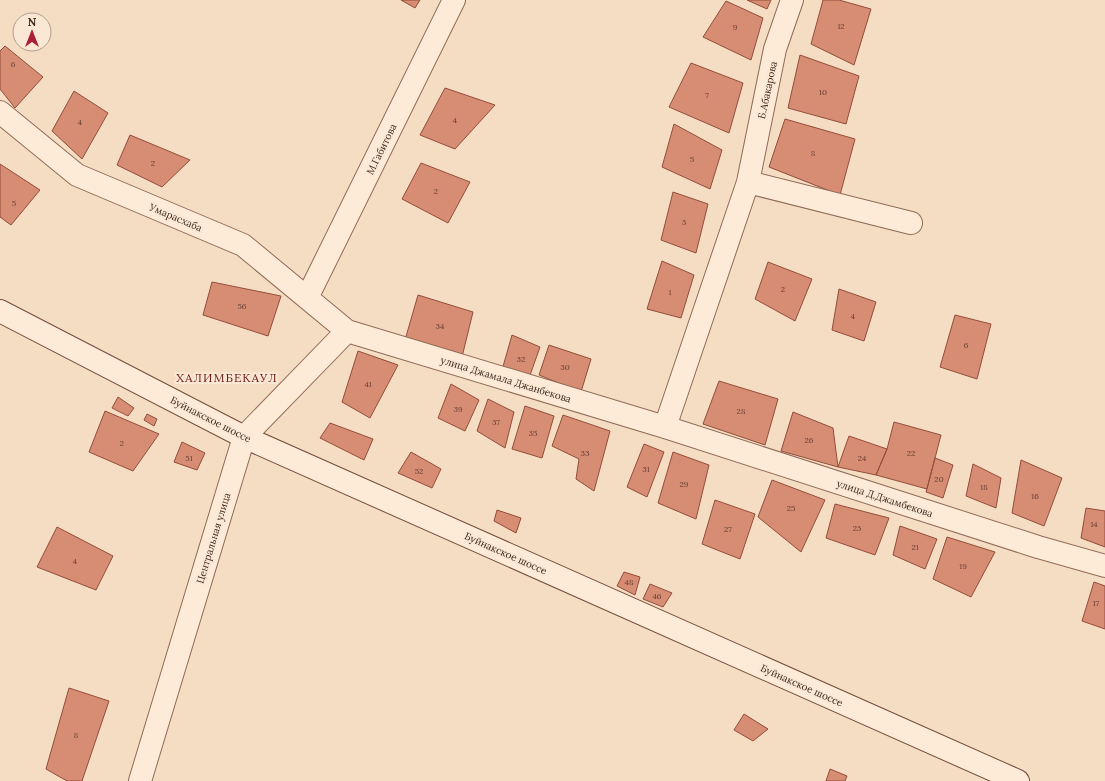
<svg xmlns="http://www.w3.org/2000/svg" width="1105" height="781" viewBox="0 0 1105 781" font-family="Lora,serif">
	<rect width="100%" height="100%" fill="#f4ddc3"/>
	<path fill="#d78c74" stroke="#944d39" d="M401 0H420L415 8Z
		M747 0H771L767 9Z
		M823 0H839L871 9 854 65 811 44Z
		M726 1 763 18 751 60 703 37Z
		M5 46 43 77 15 108 0 89V51Z
		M800 55 859 76 846 124 788 108Z
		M691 63 743 83 729 133 669 107Z
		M445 88 495 105 455 149 420 135Z
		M74 91 108 113 82 159 52 131Z
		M785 119 855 139 840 195 769 167Z
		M674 124 722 150 710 189 662 167Z
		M130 135 190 160 162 187 117 165Z
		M421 163 470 182 448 223 402 199Z
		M0 164 40 190 11 225 0 217Z
		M673 192 708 204 696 253 661 240Z
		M662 261 694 275 681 318 647 309Z
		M768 262 812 279 795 321 755 299Z
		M212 282 281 296 268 336 203 315Z
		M839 289 876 302 864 341 832 330Z
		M418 295 473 312 462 357 405 340Z
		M955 315 991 324 977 379 940 367Z
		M512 335 540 347 529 378 502 370Z
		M549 345 591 359 581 392 539 375Z
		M358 351 398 365 370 418 342 402Z
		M719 381 778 399 765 445 703 424Z
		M451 384 479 400 465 431 438 418Z
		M118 397 134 408 128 416 112 408Z
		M488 399 514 412 505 448 477 431Z
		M525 406 554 416 542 458 512 449Z
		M105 411 159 434 133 471 89 452Z
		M793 412 833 428 838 467 781 451Z
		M147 414 157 419 154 426 144 420Z
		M563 415 610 431 594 491 576 479 579 459 552 446Z
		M894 422 941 435 927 489 876 475 887 449Z
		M330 423 373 439 364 460 320 438Z
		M849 436 887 449 876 475 838 467Z
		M182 442 205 453 197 470 174 462Z
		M644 444 664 452 647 497 627 487Z
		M411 452 441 469 432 488 398 473Z
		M673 452 709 465 696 519 658 503Z
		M935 458 953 465 943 498 926 492Z
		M1021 460 1062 478 1044 526 1012 513Z
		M973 464 1001 478 996 508 966 496Z
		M772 480 825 500 801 552 758 517Z
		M715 500 755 514 740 559 702 544Z
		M835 504 889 518 875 555 826 538Z
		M1086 508 1105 511V547L1081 538Z
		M497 510 521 518 516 533 494 521Z
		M900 526 937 539 925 569 893 555Z
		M57 527 113 556 96 590 37 567Z
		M947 537 995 552 971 597 933 579Z
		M624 572 640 577 635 595 617 586Z
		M1094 582 1105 586V629L1082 621Z
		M650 584 672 593 663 607 643 599Z
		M69 688 109 701 82 781H67L46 769Z
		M744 714 768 729 753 741 734 730Z
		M830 769 847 776 845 781H826Z"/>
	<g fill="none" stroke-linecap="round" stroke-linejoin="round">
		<g stroke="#916b57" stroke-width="24">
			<path id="minor" d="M0 112 77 175 243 245 347 331 665 427 1038 547 1105 566
				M748 182 911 223
				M307 298 454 0
				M665 427 748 182 775 49 792 0
				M140 781 244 437 347 331"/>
		</g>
		<g stroke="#734c3a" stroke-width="24">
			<path id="secondary" d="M0 311 244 437 1018 781"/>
		</g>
		<use href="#minor" stroke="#fdebd8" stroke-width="22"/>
		<use href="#secondary" stroke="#fdebd8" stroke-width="22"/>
	</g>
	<g text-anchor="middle" stroke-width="4" stroke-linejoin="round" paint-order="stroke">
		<g font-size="8" fill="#654033">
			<text x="841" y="29">12</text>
			<text x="735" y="30">9</text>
			<text x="13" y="67">6</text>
			<text x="823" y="95">10</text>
			<text x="707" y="98">7</text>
			<text x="455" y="123">4</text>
			<text x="80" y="125">4</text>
			<text x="813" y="156">8</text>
			<text x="692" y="162">5</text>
			<text x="153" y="166">2</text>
			<text x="436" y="194">2</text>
			<text x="14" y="206">5</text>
			<text x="684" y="225">3</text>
			<text x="783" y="292">2</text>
			<text x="670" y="295">1</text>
			<text x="242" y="309">56</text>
			<text x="853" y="319">4</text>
			<text x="440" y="329">34</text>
			<text x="966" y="348">6</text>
			<text x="521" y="362">32</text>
			<text x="565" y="370">30</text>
			<text x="368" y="387">41</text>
			<text x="458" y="412">39</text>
			<text x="741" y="414">28</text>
			<text x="496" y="425">37</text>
			<text x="533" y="436">35</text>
			<text x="809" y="443">26</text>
			<text x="122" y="446">2</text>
			<text x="585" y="456">33</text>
			<text x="911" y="456">22</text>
			<text x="189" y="461">51</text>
			<text x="862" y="461">24</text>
			<text x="646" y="472">31</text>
			<text x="419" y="474">52</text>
			<text x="939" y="482">20</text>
			<text x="684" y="487">29</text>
			<text x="984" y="490">18</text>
			<text x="1035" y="499">16</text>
			<text x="791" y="511">25</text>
			<text x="1094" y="527">14</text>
			<text x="857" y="531">23</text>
			<text x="728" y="532">27</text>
			<text x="915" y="550">21</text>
			<text x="75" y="564">4</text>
			<text x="963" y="569">19</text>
			<text x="629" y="585">48</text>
			<text x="657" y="599">46</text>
			<text x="1096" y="606">17</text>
			<text x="76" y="738">8</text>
		</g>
		<g font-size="10" fill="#3f271d" stroke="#fae8d4">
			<text transform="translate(767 90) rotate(-78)" y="4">Б.Абакарова</text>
			<text transform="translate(381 149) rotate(-64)" y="4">М.Габитова</text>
			<text transform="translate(176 217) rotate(23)" y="4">Умарасхаба</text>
			<text transform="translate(506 379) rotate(17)" y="4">улица Джамала Джанбекова</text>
			<text transform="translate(211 419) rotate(27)" y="4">Буйнакское шоссе</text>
			<text transform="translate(885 498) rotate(18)" y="4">улица Д.Джамбекова</text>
			<text transform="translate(213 538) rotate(-73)" y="4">Центральная улица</text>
			<text transform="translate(506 553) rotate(24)" y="4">Буйнакское шоссе</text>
			<text transform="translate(802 685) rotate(24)" y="4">Буйнакское шоссе</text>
		</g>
		<g font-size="12" letter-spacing="1" fill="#711916" stroke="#fae8d4">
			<text x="227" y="382">ХАЛИМБЕКАУЛ</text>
		</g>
	</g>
	<g transform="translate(32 32)"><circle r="19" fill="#fae8d4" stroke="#af9b8b"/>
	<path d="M0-3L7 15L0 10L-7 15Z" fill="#a81f38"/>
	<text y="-6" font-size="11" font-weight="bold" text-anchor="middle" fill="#3f271d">N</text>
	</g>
</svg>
